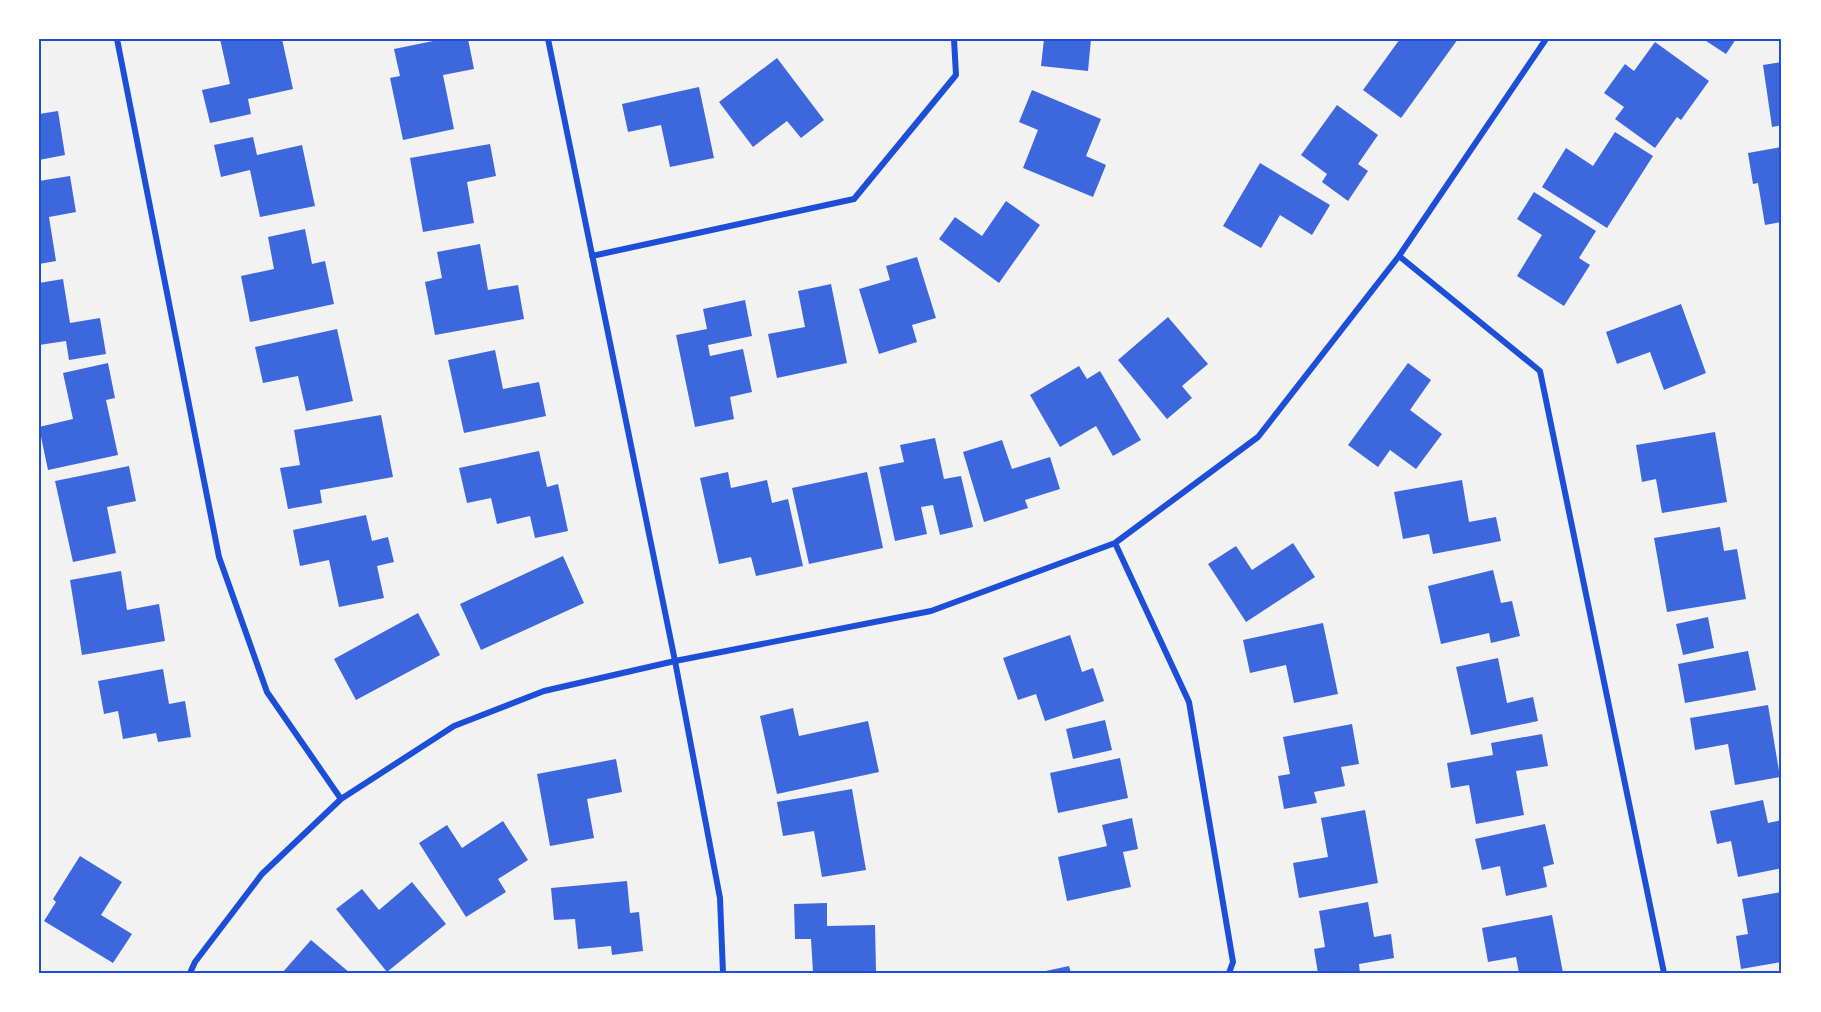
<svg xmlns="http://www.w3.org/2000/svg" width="1821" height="1012" viewBox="0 0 1821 1012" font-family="Arial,sans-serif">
	<rect width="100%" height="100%" fill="#f2f2f2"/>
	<path fill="#3d67dc" d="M220 39H282L293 89 248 99 251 114 210 123 202 90 230 84Z
		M443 39H468L474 69 443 75 454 129 403 140 390 78 400 76 394 49Z
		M1044 39H1091L1088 71 1041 66Z
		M1400 39H1458L1401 118 1363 90Z
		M1703 39H1736L1726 54Z
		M1655 42 1709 81 1681 120 1677 117 1655 148 1615 119 1624 107 1604 93 1625 64 1634 71Z
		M777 58 824 120 801 138 787 121 753 147 719 102Z
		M1782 62V125L1772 127 1763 65Z
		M699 87 714 158 670 167 661 125 628 132 622 104Z
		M1032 90 1101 119 1086 156 1106 165 1093 197 1023 168 1038 130 1019 122Z
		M1337 105 1378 135 1358 164 1368 171 1348 201 1322 182 1327 174 1301 155Z
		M58 111 65 155 39 160V114Z
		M1615 132 1653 156 1607 228 1542 187 1566 148 1593 166Z
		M253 137 257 155 302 145 315 206 260 217 250 170 221 177 214 145Z
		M490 144 496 176 467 182 474 223 423 232 410 158Z
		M1782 147V222L1765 225 1758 183 1753 184 1748 153Z
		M1260 163 1330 205 1312 235 1280 215 1261 248 1223 226Z
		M70 176 76 212 49 217 56 261 39 264V181Z
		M1534 192 1596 231 1579 258 1590 265 1564 306 1517 276 1542 235 1517 219Z
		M1006 201 1040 225 999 283 939 239 955 217 982 236Z
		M305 229 312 264 325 261 334 304 250 322 241 276 274 269 268 237Z
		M480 244 488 290 518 285 524 319 435 335 425 282 442 278 437 252Z
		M917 257 936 318 912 325 917 342 879 354 859 289 890 280 886 266Z
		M63 279 70 323 100 318 106 354 69 360 66 341 39 345V283Z
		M831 284 847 363 777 378 768 334 805 327 798 291Z
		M745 300 752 336 708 345 710 356 743 349 752 392 730 397 734 419 695 427 676 335 707 329 703 309Z
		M1681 304 1706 373 1664 390 1650 352 1617 364 1606 332Z
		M1168 317 1208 364 1182 386 1192 398 1167 419 1118 360Z
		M337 329 353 401 306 411 298 376 263 383 255 347Z
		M495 350 503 389 539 382 546 416 464 433 448 360Z
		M108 363 115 398 106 400 118 455 48 470 39 427 73 419 63 373Z
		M1408 363 1431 380 1410 410 1442 434 1416 469 1390 450 1378 467 1348 445Z
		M1079 366 1087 379 1100 371 1141 440 1113 456 1096 426 1060 447 1030 395Z
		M381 415 393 477 320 490 322 503 288 509 280 468 300 465 294 430Z
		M1715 432 1727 502 1662 513 1656 479 1642 482 1636 445Z
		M935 438 944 479 961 476 973 527 940 535 933 505 921 507 927 534 895 541 879 467 904 462 900 445Z
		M1002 440 1012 469 1050 457 1060 489 1025 500 1028 508 984 522 963 452Z
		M539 451 547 487 558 484 568 531 535 538 530 516 497 524 491 498 467 503 459 468Z
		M129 466 136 501 107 507 116 553 73 562 55 481Z
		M728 472 731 488 767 480 772 503 788 499 803 566 756 576 751 557 719 564 700 478Z
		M867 472 883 548 809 564 792 488Z
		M1462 480 1469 522 1496 517 1501 541 1433 554 1429 534 1403 539 1394 492Z
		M366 515 372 541 388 537 394 562 377 566 384 598 339 607 329 560 300 566 293 530Z
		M1720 527 1724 551 1737 549 1746 599 1667 612 1654 538Z
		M1293 543 1315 577 1246 622 1208 564 1236 546 1252 570Z
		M563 556 584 603 481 650 460 604Z
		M1493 570 1501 603 1512 601 1520 636 1491 643 1489 633 1441 644 1428 586Z
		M121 571 127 610 159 604 165 641 82 655 70 580Z
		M418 613 440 655 356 700 334 659Z
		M1708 617 1714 648 1683 655 1676 624Z
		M1323 623 1338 694 1294 703 1286 665 1250 673 1243 640Z
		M1070 635 1082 672 1093 668 1104 701 1045 721 1036 694 1018 700 1003 658Z
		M1748 651 1756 690 1685 703 1678 664Z
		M1498 658 1507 703 1533 697 1538 721 1471 735 1456 667Z
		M163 669 169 704 185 701 191 737 158 742 156 733 123 739 118 711 104 714 98 681Z
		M1768 705 1780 777 1735 785 1728 744 1695 750 1690 718Z
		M793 708 799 736 868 721 879 772 777 794 760 716Z
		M1105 720 1112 750 1073 759 1066 729Z
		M1352 724 1359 764 1341 767 1345 786 1314 792 1317 803 1284 809 1278 776 1290 774 1283 737Z
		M1542 734 1548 766 1516 771 1524 815 1476 824 1469 785 1451 788 1447 763 1493 755 1491 743Z
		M1120 758 1128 798 1058 813 1050 773Z
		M616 759 622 792 587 799 594 838 550 846 537 774Z
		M852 789 866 870 822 877 814 831 783 836 777 802Z
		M1763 800 1768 823 1782 820V868L1738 877 1731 841 1717 844 1710 811Z
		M1365 810 1378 883 1299 898 1293 863 1328 857 1321 818Z
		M1132 818 1138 849 1123 852 1131 887 1067 901 1058 857 1107 846 1102 825Z
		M503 821 528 860 498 879 506 892 466 917 419 843 447 825 462 848Z
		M1545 824 1554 864 1543 867 1547 887 1506 896 1500 866 1482 870 1475 839Z
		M80 856 122 882 101 915 132 934 113 963 44 921 56 902 53 899Z
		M627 881 630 913 639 912 643 951 612 955 611 946 578 949 575 919 554 920 551 888Z
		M412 882 446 924 387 972 336 909 362 889 379 910Z
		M1782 892V962L1741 969 1736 936 1748 934 1742 899Z
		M1368 902 1374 937 1391 934 1394 958 1359 964 1360 973H1318L1314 949 1325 947 1319 911Z
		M827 903V926L875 925 876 971 813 972 811 939H795L794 904Z
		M1552 915 1563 973H1519L1516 957 1488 962 1482 928Z
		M311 940 350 973H282Z
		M1069 966 1071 973H1041V972Z"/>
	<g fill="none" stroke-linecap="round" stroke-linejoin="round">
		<path stroke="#1d4ed8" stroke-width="6" d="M117 39 219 557 267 692 341 799
			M548 39 675 661 720 898 723 973
			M592 256 854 199 956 75 954 39
			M1399 256 1540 371 1664 973
			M1115 543 1189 702 1233 962 1229 973
			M190 973 195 962 262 874 341 799 454 726 544 691 675 661 931 611 1115 543 1258 437 1399 256 1546 39"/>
	</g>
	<rect width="1821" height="1012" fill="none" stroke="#ffffff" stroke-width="81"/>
	<rect x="40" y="40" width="1740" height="932" fill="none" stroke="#1d4ed8" stroke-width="2"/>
</svg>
